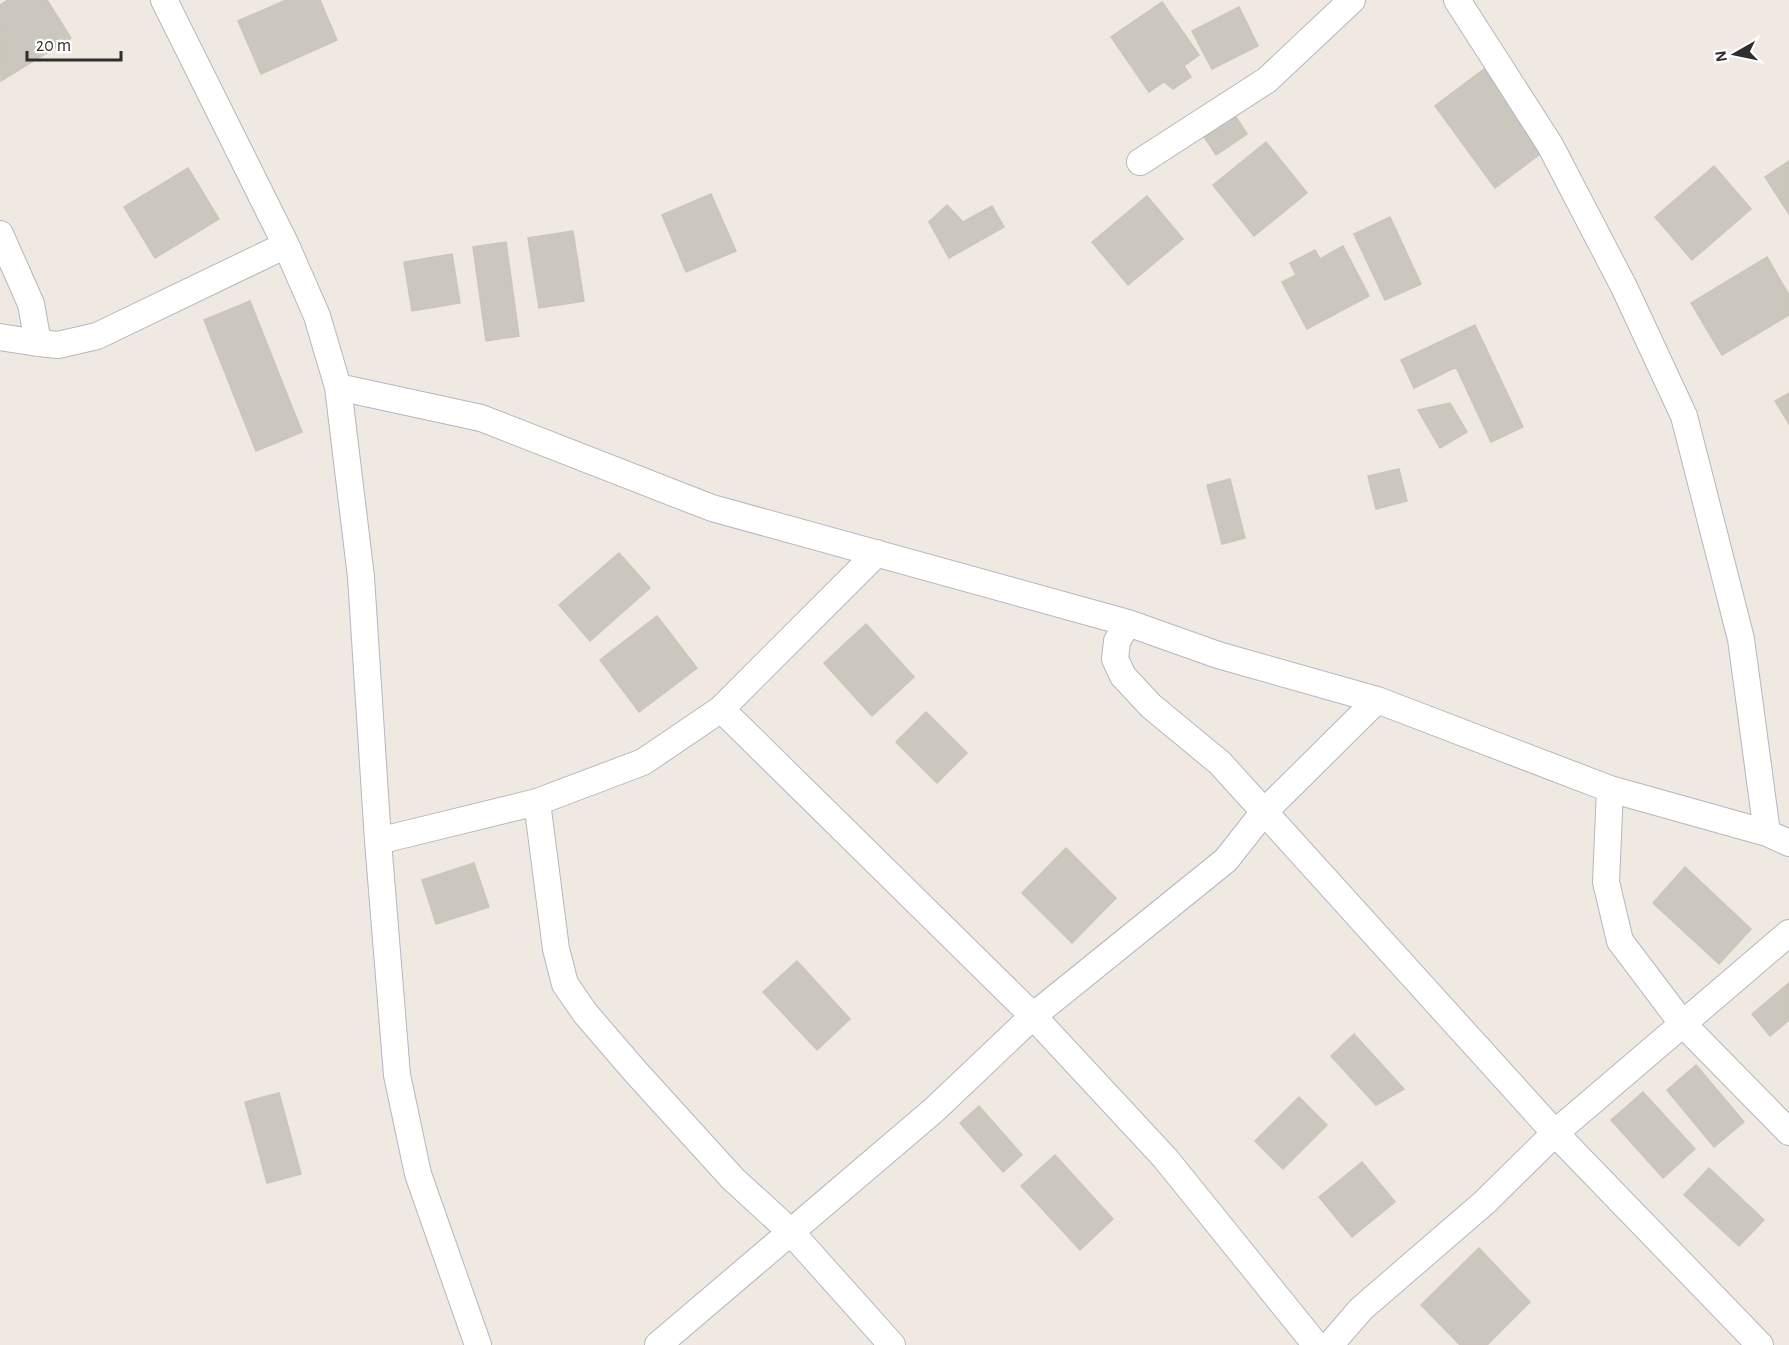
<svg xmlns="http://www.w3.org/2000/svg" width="1789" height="1345" viewBox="0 0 1789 1345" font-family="'Alegreya Sans',sans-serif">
	<rect width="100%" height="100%" fill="#efe9e1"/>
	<path fill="#cbc7bf" stroke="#cbc5ba" stroke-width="1.5" d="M8 0H47L71 38 1 81 0 5Z
		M286 0H320L337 40 261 74 238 21Z
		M1162 2 1199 55 1184 66 1191 77 1173 89 1164 82 1149 92 1111 37Z
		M1239 7 1258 46 1212 69 1192 31Z
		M1484 69 1544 151 1495 188 1435 106Z
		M1234 114 1247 134 1216 155 1203 135Z
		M1266 142 1307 193 1254 236 1213 185Z
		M1789 161V214L1765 177Z
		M1714 166 1751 209 1692 260 1655 217Z
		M188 168 219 219 155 258 124 207Z
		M711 194 736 251 686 272 662 215Z
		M1147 196 1183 239 1128 285 1092 242Z
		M947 205 963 222 992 206 1004 227 949 258 929 222Z
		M1390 217 1421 284 1385 300 1354 234Z
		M573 231 584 301 539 308 528 238Z
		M506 242 519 336 486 341 473 247Z
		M1343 246 1369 296 1307 329 1282 282 1296 275 1290 263 1315 250 1320 259Z
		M452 254 460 303 412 311 404 262Z
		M1767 257 1789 295V315L1722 355 1691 303Z
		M250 301 302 432 256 451 204 320Z
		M1475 325 1523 427 1491 442 1456 367 1414 388 1401 360Z
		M1789 393V424L1775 401Z
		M1450 403 1467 432 1440 448 1418 410Z
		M1399 469 1407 501 1376 509 1368 476Z
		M1230 479 1245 538 1222 544 1207 485Z
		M619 553 650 588 590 641 559 605Z
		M657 616 697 668 639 712 600 660Z
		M866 624 914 677 872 716 824 663Z
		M926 712 967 753 937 783 896 742Z
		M1066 848 1116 898 1072 943 1022 893Z
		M474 863 489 907 436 924 422 880Z
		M1685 867 1751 929 1719 964 1653 903Z
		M797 961 850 1019 817 1050 763 992Z
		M1789 983V1020L1770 1036 1752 1014Z
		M1354 1034 1404 1089 1376 1105 1331 1056Z
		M1696 1065 1744 1122 1714 1147 1667 1090Z
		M1643 1092 1695 1149 1663 1178 1611 1120Z
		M279 1093 301 1174 267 1183 245 1102Z
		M1299 1097 1327 1125 1283 1169 1255 1141Z
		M979 1106 1022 1155 1003 1172 960 1123Z
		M1055 1155 1113 1219 1080 1250 1021 1186Z
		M1362 1162 1395 1202 1352 1237 1319 1197Z
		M1709 1168 1764 1220 1739 1246 1684 1195Z
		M1479 1248 1530 1302 1487 1345H1460L1421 1305Z"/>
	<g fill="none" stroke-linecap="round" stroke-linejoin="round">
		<g stroke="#b4b7c1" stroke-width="28">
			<path id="minor" d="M164 0 286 245 317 316 338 387 361 577 378 841 397 1075 418 1174 478 1345
				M1457 0 1550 145 1624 287 1684 416 1741 639 1767 833
				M1140 162 1267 80 1352 0
				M0 234 31 304 38 343 58 345 97 336 286 245
				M0 337 38 343
				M338 387 481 418 712 508 1128 623 1218 655 1377 700 1610 789 1767 833 1789 843
				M1128 623 1117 641 1115 659 1123 676 1151 706 1220 763 1555 1133 1760 1345
				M721 709 1033 1016 1165 1158 1316 1345
				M1610 789 1606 882 1620 941 1682 1023 1789 1132
				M537 802 556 949 565 984 585 1013 634 1070 733 1179 790 1231 892 1345
				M378 841 537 802 643 762 721 709 877 553
				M658 1345 934 1110 1033 1016 1226 860 1263 813 1377 700
				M1330 1345 1361 1309 1485 1202 1555 1133 1789 933"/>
		</g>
		<use href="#minor" stroke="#fff" stroke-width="26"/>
	</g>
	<g transform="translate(1735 54) rotate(261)" stroke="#ffffff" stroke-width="4.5" paint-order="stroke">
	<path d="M0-4.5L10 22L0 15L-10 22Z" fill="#2e2e2e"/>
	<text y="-9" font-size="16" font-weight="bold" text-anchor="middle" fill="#2e2e2e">N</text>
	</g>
	<path d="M27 51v9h94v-9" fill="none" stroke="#2e2e2e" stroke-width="3"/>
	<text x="36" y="51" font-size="18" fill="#2e2e2e" stroke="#ffffff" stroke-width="4.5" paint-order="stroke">20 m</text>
</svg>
